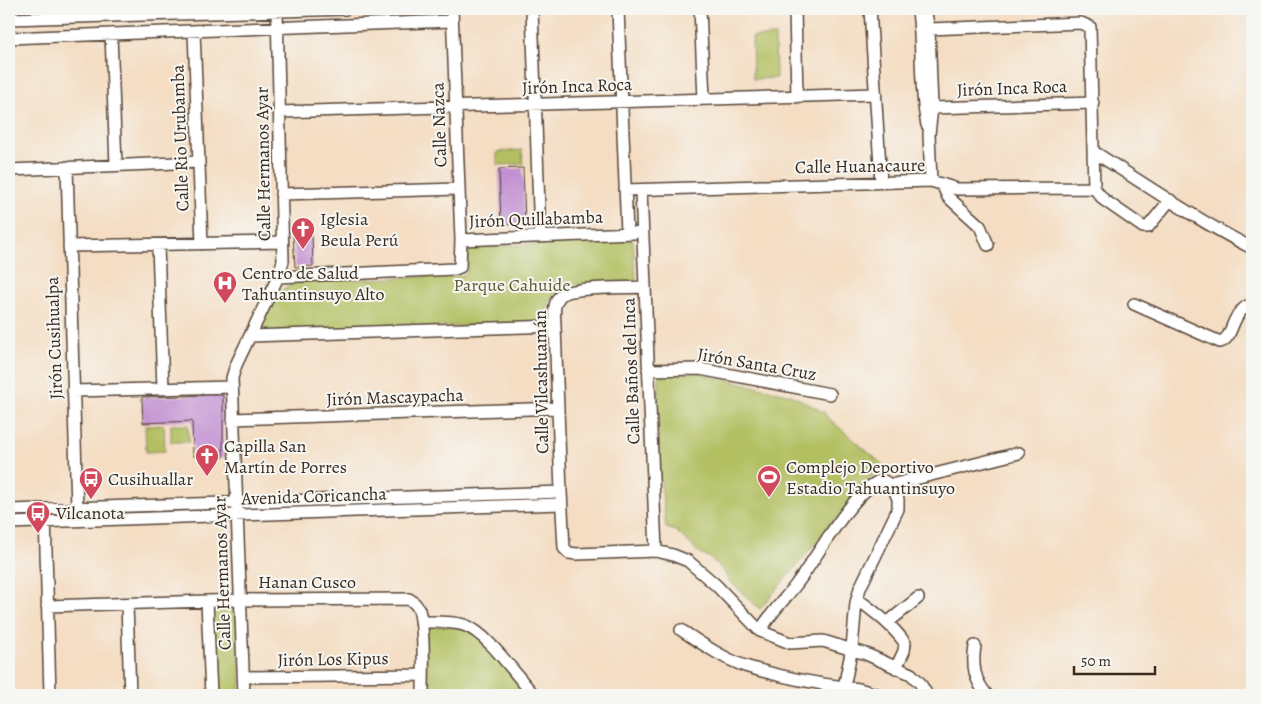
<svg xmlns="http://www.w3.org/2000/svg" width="1261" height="704" viewBox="0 0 1261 704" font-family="Alegreya,serif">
	<rect width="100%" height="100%" fill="#f6f6f2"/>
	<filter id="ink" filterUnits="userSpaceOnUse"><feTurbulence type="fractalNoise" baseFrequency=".02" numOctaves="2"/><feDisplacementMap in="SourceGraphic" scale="10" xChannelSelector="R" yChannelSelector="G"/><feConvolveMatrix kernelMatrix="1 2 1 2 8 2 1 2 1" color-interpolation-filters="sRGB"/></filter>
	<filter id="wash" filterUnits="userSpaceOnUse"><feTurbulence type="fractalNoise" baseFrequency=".0096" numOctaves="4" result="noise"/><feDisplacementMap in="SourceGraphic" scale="20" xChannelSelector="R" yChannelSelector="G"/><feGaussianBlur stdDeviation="1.12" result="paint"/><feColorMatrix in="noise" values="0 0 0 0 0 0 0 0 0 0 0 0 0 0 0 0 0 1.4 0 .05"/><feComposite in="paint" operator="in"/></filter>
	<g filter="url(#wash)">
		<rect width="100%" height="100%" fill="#f4ddc2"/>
		<path fill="#b2c062" stroke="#767540" d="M775 36 776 78 753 79 752 37Z
			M522 150 523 164 497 165V152Z
			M633 240 636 281 566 285 550 300 549 306 536 324 266 331 261 324C264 306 279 290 295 282L464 275 467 272V253L474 247Z
			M699 373 792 395 825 413 826 416 882 464 760 609 727 579 725 573 709 557 702 555 676 531 666 528 658 456 659 374Z
			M164 425 165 451 146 452 145 426Z
			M171 425H188L189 442H171Z
			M237 604 241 695H214L210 605Z
			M425 625 465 628 473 632 520 685 514 695H427Z"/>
		<g id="blocks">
			<path fill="#c291d2" d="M523 168 525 224 501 225 499 169Z
				M312 235 313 266 295 267 293 236Z
				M223 395V458L201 459V456H193L192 421 143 423 142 397Z"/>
		</g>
	</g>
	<g filter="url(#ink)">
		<use href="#blocks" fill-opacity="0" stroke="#574537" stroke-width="1"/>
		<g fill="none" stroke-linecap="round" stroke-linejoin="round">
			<g stroke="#574537" stroke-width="14">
				<path id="minor" d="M532 9 540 237
					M618 9 627 233
					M700 9 704 99
					M795 9 797 97
					M870 9 881 182
					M925 9 929 29 932 108 929 134 931 181
					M918 11C923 49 919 88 927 125
					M9 19 346 9
					M929 29 1081 23 1090 27 1094 188
					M194 31 202 244
					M111 34 116 165
					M9 38 452 21
					M932 108 1093 103
					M279 112 876 94
					M1094 152C1146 185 1197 220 1252 248
					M67 167 77 508
					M9 170 199 162
					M942 184 948 197 980 226 988 245
					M1094 188 1104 200 1143 227H1148L1170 200
					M625 190 931 181 957 189 1094 188
					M641 190 656 551
					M281 194 459 189
					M461 240 634 233
					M158 245 163 389
					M69 246 282 242
					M278 277 455 269 460 267 461 240 452 9
					M645 287C629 288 569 286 560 296 552 304 555 317 555 326L561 492 564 548 569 553 577 554 656 551 673 555 688 561 716 585 760 631 790 643 823 641 866 654 911 674 920 683 927 695
					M1134 304 1220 342C1235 338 1229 312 1252 304
					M250 336 555 326
					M648 370 700 369 830 394
					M73 391 232 387
					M233 419 558 408
					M891 485 1019 453
					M9 510 561 492
					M45 515 50 695
					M9 523 561 504
					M857 599C875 612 892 625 905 643L904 651 896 668
					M207 601 211 695
					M127 604 130 695
					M47 606 240 600 409 599C414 602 417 605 419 610 425 630 423 673 423 695
					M421 622C434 622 451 621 464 625 488 633 516 676 534 695
					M887 623 918 598
					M681 630C701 643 722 658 745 666 777 676 811 683 844 687L852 648 856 603 860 588 898 509V499L894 489 891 485 882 480C853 489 815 561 795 586 783 601 770 614 760 631
					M975 646C972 665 974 680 987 695
					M244 677 423 675
					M844 687 859 689 879 695
					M244 695 232 378 236 365 278 277 283 261 277 11"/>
			</g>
			<use href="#minor" stroke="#fff" stroke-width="11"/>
		</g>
	</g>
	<defs>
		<g id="church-pin" transform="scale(1.25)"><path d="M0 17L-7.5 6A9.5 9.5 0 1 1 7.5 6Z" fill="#d1495b" stroke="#f6f6f2"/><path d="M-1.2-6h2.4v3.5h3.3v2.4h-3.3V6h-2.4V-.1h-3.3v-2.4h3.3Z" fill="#fff"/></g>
		<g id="hospital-pin" transform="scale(1.25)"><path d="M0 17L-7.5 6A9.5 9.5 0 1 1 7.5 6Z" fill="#d1495b" stroke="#f6f6f2"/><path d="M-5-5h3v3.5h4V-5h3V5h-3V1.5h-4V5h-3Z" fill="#fff"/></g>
		<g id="stadium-pin" transform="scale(1.25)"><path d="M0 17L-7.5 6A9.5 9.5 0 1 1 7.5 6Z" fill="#d1495b" stroke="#f6f6f2"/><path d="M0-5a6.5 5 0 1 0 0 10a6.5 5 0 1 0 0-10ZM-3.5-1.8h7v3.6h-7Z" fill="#fff"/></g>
		<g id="bus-pin" transform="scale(1.25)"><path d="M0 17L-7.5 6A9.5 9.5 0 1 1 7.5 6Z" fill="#d1495b" stroke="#f6f6f2"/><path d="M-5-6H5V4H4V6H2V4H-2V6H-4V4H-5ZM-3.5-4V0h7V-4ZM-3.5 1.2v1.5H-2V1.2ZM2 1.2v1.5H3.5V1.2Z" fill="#fff"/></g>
	</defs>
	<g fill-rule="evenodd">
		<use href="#church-pin" x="303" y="229"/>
		<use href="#hospital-pin" x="225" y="283"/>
		<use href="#church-pin" x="207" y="456"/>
		<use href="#stadium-pin" x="769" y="477"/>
		<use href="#bus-pin" x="91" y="479"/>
		<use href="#bus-pin" x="38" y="513"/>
	</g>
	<g text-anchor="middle" stroke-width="4" stroke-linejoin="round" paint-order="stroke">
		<g font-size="18" fill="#3b2a1e" stroke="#f6f6f2">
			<text transform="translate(577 86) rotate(-2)" y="6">Jirón Inca Roca</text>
			<text transform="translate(1012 88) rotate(-2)" y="6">Jirón Inca Roca</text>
			<text transform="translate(439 125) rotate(-92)" y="6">Calle Nazca</text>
			<text transform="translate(180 138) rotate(-92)" y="6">Calle Rio Urubamba</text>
			<text transform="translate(263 164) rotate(-91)" y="6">Calle Hermanos Ayar</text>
			<text transform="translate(860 166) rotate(-1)" y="6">Calle Huanacaure</text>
			<text transform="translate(536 219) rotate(-2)" y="6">Jirón Quillabamba</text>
			<text transform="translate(54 338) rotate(-92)" y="6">Jirón Cusihualpa</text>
			<text transform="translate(757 364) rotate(10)" y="6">Jirón Santa Cruz</text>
			<text transform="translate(631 371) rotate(-92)" y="6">Calle Baños del Inca</text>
			<text transform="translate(541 382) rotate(-91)" y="6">Calle Vilcashuamán</text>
			<text transform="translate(395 397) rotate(-2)" y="6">Jirón Mascaypacha</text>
			<text transform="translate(314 496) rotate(-2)" y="6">Avenida Coricancha</text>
			<text transform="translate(222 573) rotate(-92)" y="6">Calle Hermanos Ayar</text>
			<text x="307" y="588">Hanan Cusco</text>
			<text transform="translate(333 659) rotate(-1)" y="6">Jirón Los Kipus</text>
		</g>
		<g font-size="18" fill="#3b2a1e" stroke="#f6f6f2" text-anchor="start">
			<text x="320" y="225">Iglesia<tspan x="320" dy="21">Beula Perú</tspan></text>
			<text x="242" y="279">Centro de Salud<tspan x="242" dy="21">Tahuantinsuyo Alto</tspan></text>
			<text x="224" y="452">Capilla San<tspan x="224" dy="21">Martín de Porres</tspan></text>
			<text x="786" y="473">Complejo Deportivo<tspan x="786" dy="21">Estadio Tahuantinsuyo</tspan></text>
			<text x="108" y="485">Cusihuallar</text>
			<text x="56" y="519">Vilcanota</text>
		</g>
		<g font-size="18" fill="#5f5732" stroke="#f6f6f2">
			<text x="512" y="291">Parque Cahuide</text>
		</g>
	</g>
	<rect width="1261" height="704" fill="none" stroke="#f6f6f2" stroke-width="30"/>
	<path d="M1074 666v8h81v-8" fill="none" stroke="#3b2a1e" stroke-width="2.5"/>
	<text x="1081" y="666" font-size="15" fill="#3b2a1e" stroke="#f6f6f2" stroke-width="4" paint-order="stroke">50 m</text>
</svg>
